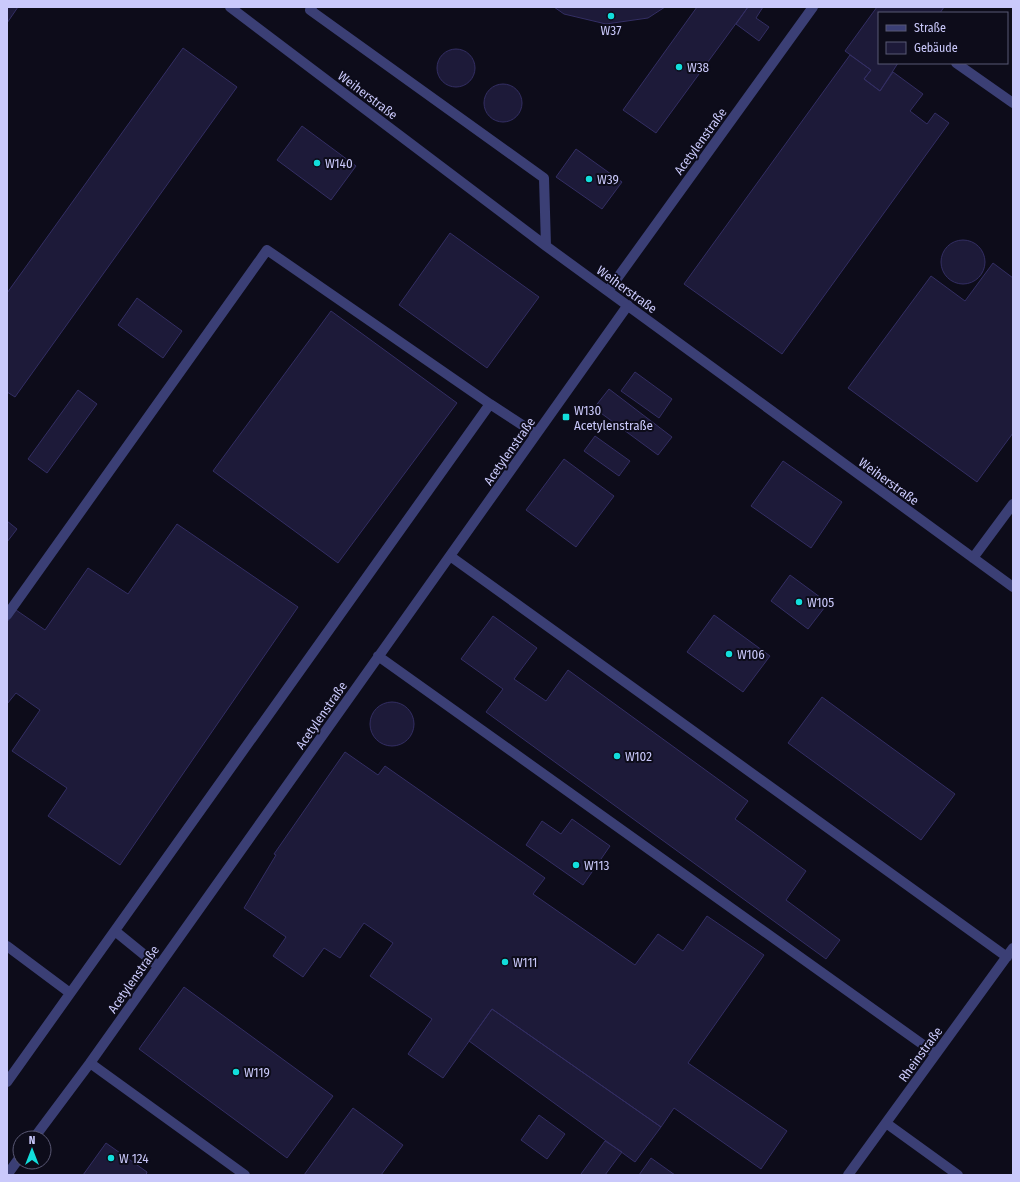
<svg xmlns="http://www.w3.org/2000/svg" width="1020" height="1182" viewBox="0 0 1020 1182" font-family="'Fira Sans Condensed',sans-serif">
	<rect width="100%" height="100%" fill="#0d0c1a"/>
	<path fill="#1d1a39" stroke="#332e63" d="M7 7H18L7 23Z
		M554 7H665L648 18 606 24 564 14Z
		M697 7H748L656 133 623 110Z
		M748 7H763L756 18 769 27 759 41 736 24Z
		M877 7H944L940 13H879V63H898L880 91 864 79 871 70 845 51Z
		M183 48 237 87 15 397 7 392V293Z
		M437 68a19 19 0 1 1 38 0a19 19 0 1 1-38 0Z
		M850 55 871 70 864 79 880 91 893 72 923 94 910 111 927 124 935 113 949 123 782 354 684 284Z
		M484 103a19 19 0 1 1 38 0a19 19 0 1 1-38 0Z
		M302 126 356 166 331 200 277 160Z
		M576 149 622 182 602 209 556 177Z
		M450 233 539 297 487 368 399 305Z
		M941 262a22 22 0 1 1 44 0a22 22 0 1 1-44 0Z
		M993 263 1013 278V433L977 482 848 388 931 276 965 301Z
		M137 298 182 331 163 358 118 325Z
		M331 311 457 403 338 563 213 471Z
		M635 372 672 399 659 418 621 391Z
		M609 389 672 437 658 455 594 408Z
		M78 390 97 404 47 473 28 459Z
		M595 436 630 461 619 476 584 451Z
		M564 459 614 496 576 547 526 510Z
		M783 461 842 502 811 548 751 506Z
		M7 521 17 529 7 542Z
		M177 524 298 607 120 865 48 816 67 788 12 751 40 710 16 693 7 704V622L16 610 45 630 88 568 128 594Z
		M790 575 828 603 808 629 771 601Z
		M714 615 770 656 743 692 687 652Z
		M493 616 537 648 514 679 546 701 568 670 748 801 735 819 806 871 786 900 840 940 826 959 486 712 503 689 461 659Z
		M822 697 955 794 921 840 788 743Z
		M370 724a22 22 0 1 1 44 0a22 22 0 1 1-44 0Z
		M345 752 378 775 385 766 545 878 533 894 635 965 658 934 683 951 707 916 764 955 688 1063 787 1131 761 1169 674 1108 661 1127 492 1009 443 1078 408 1054 432 1019 370 976 393 943 364 923 340 958 324 948 303 977 273 956 286 937 244 908 276 855 274 854Z
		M572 819 610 846 583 885 526 845 542 821 561 834Z
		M184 987 333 1096 287 1158 139 1049Z
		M492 1009 661 1127 635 1162 469 1041Z
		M353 1108 403 1145 381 1175H304Z
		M539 1115 565 1134 547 1159 521 1140Z
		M605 1141 622 1152 605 1175H583L581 1174Z
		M106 1143 147 1172 146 1175H83Z
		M651 1158 675 1175H639Z"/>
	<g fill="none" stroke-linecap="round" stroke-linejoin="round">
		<path stroke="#3b3f75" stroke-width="10" d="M230 7 546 246 1013 587
			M312 7 310 10 544 178 546 246
			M956 63 1013 103
			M608 291 813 7
			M450 556 1007 957
			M973 558 1013 504
			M7 615 267 250 490 404
			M378 656 936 1054
			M115 931 158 966
			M7 946 70 993
			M90 1063 245 1175
			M7 1082 490 404 536 434
			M886 1123 958 1175
			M34 1138 90 1063 628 305
			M7 1175 20 1157
			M848 1175 1013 948"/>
	</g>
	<g fill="#12dedc" stroke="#0d0c1a" stroke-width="1.5">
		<circle cx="611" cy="16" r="4"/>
		<circle cx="679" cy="67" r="4"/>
		<circle cx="317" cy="163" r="4"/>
		<circle cx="589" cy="179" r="4"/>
		<rect x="562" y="413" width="8" height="8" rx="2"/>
		<circle cx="799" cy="602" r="4"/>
		<circle cx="729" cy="654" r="4"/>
		<circle cx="617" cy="756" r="4"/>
		<circle cx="576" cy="865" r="4"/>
		<circle cx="505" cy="962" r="4"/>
		<circle cx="236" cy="1072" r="4"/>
		<circle cx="111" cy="1158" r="4"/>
	</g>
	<g text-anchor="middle" stroke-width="4" stroke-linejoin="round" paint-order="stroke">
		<g font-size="13" fill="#cac9fb" stroke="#0d0c1a" text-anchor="start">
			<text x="611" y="35" text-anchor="middle">W37</text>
			<text x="687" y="72">W38</text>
			<text x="325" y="168">W140</text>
			<text x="597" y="184">W39</text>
			<text x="574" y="415">W130<tspan x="574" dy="15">Acetylenstraße</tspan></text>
			<text x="807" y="607">W105</text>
			<text x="737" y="659">W106</text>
			<text x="625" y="761">W102</text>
			<text x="584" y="870">W113</text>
			<text x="513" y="967">W111</text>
			<text x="244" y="1077">W119</text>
			<text x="119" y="1163">W 124</text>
		</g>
		<g font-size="13" fill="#cac9fb" stroke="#0d0c1a">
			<text transform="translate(368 95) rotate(37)" y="5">Weiherstraße</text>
			<text transform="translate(700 141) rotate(-54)" y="5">Acetylenstraße</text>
			<text transform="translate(627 289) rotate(36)" y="5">Weiherstraße</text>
			<text transform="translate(509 451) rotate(-55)" y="5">Acetylenstraße</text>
			<text transform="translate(889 481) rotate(36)" y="5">Weiherstraße</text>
			<text transform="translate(321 715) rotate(-55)" y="5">Acetylenstraße</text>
			<text transform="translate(133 979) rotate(-55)" y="5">Acetylenstraße</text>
			<text transform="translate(920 1054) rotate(-54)" y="5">Rheinstraße</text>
		</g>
	</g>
	<rect width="1020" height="1182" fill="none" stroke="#cac9fb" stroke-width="16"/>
	<rect x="878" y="12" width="130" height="52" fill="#0d0c1a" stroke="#595874"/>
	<rect x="886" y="25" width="20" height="6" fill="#3b3f75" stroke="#595874"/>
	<text x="914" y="32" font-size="12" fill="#cac9fb">Straße</text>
	<rect x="886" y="42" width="20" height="12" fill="#1d1a39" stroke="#595874"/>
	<text x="914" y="52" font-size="12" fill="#cac9fb">Gebäude</text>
	<g transform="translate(32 1150)"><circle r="19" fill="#0d0c1a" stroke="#595874"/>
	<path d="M0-3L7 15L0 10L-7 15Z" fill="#12dedc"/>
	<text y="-6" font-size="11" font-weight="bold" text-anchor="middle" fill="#cac9fb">N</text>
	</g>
</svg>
